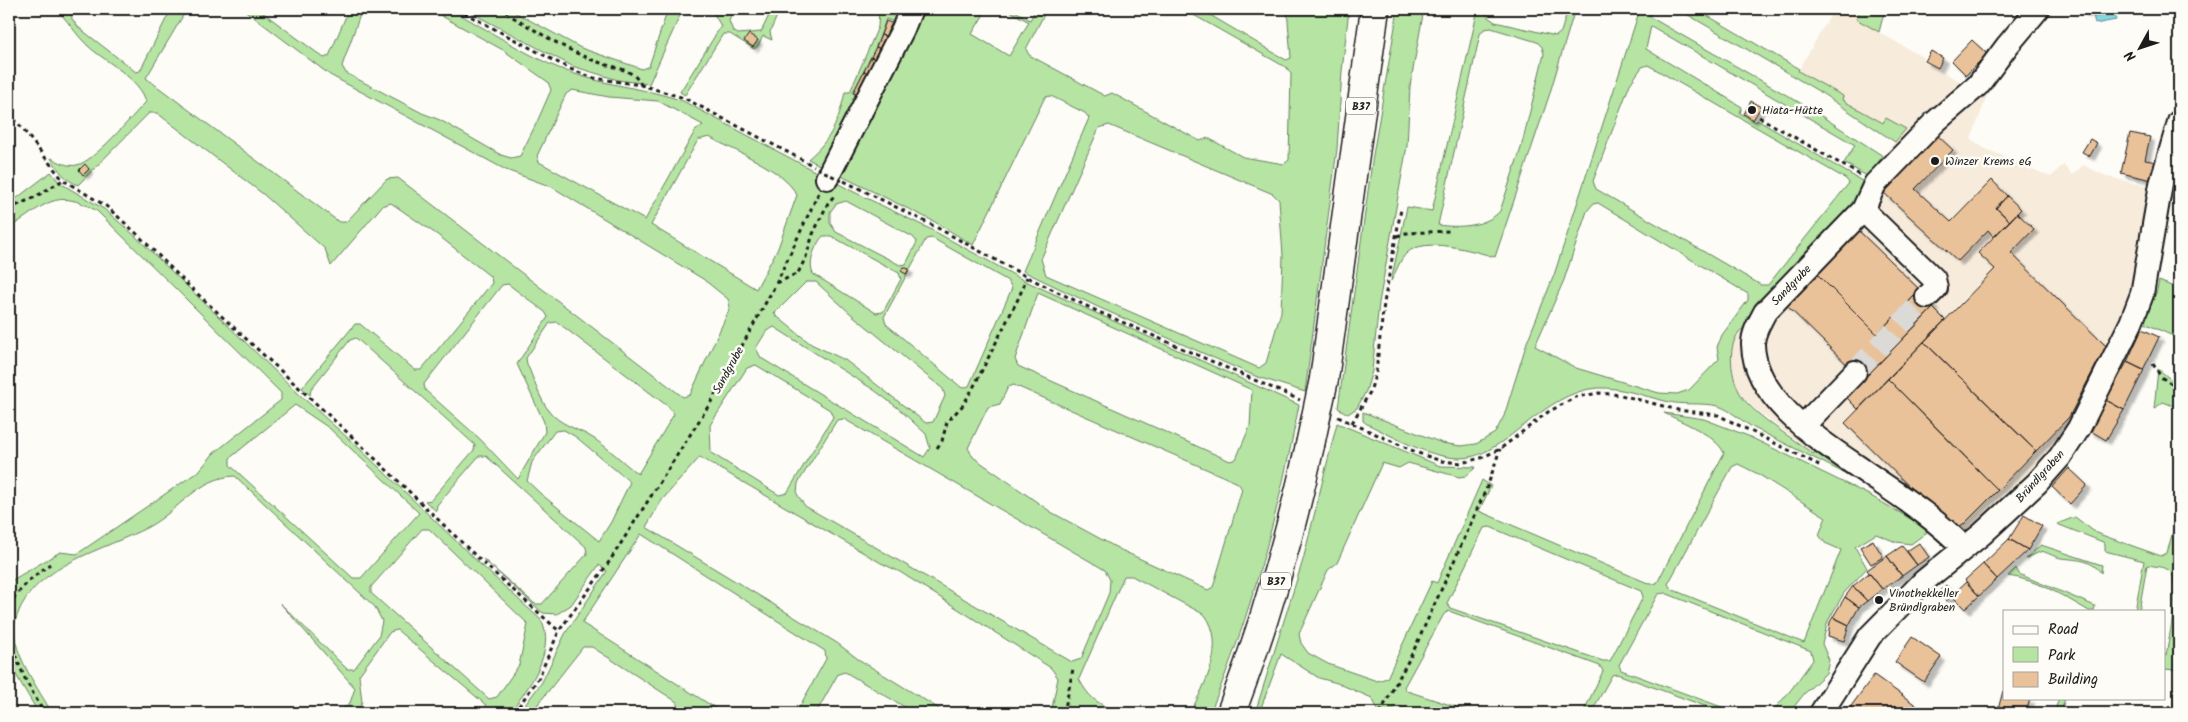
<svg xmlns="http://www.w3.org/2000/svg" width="2188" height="722" viewBox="0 0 2188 722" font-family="Kalam,sans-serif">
	<defs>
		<filter id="shadow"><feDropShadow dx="4.5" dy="4.5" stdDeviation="1" flood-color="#0004"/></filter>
	</defs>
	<rect width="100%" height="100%" fill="#fdfcf7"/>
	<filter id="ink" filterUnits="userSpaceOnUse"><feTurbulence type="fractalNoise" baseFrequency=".02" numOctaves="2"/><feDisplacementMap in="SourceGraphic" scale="10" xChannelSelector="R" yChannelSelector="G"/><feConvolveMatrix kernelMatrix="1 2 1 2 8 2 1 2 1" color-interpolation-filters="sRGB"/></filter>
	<g filter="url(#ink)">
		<path fill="#f7ebdb" d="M1834 9H1861L1856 19 1924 58 1923 61 1987 96 1971 139 1984 148 2051 177 2063 165 2073 175 2083 165 2108 177 2151 187 2133 278 2114 336 2069 424 2043 464 1971 529 1948 536 1930 530 1892 508 1818 450 1814 454 1756 410 1745 400 1737 387 1733 371 1731 355 1735 339 1746 324 1866 190 1862 181 1905 130 1886 118 1883 123 1841 99 1843 96 1798 71Z"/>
		<path fill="#b5e4a3" stroke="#688060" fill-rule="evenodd" d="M62 9H71L72 19 78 27 136 72 140 71 171 9H187L146 78 339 222H346L387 179 398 178 683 397 690 395 730 308 728 299 703 279 552 187 506 170 330 75 243 9H258L324 58 329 56 349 9H362L342 66 346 73 422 113 440 120 501 155 511 158 520 156 537 122 551 90 548 82 503 50 429 9H450C487 29 533 60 572 73 608 86 646 88 683 101L852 191 932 230 1023 280 1299 405C1279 510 1251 615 1210 713H1190C1205 684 1227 645 1205 615L1132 576H1124L1079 679C1090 700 1099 704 1120 713H1089L1083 710 1076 713H1051L1058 678 1051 668 900 572 881 563 700 457 662 500 646 527 837 643 858 659 946 713H915L845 672 838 674 816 713H796L826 659 825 651 641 534 582 623 723 713H698L693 711 688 713H678L677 702 592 647H583L531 713H519L542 682 565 634 607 571 599 565 571 605 557 614 543 613 483 559 535 604H542L587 554 586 547 486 456H479L437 505 436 511 425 501 431 500 474 450 475 445 356 338 350 340 311 389 310 395 302 388 355 324H360L415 370H421L492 283 491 277 439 236 391 203 382 206 331 266 325 249 263 194 157 113H149L78 185C65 180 58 170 51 158 60 162 67 167 77 165 95 161 131 117 146 102 141 79 104 61 88 46 78 37 70 24 61 14ZM572 90 609 97 658 101 703 125 695 131 645 220 539 162 537 156 566 94ZM709 137C736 152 782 168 797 195L778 248 756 289 651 225 698 140ZM846 201 913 237 917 242 906 264 900 265 836 232 830 223V212L836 204ZM823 236H831L899 273 901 279 883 312 876 313 813 274C808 262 815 245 823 236ZM932 238 1008 281 1012 288 969 386 962 388 886 324 884 317 926 239ZM806 282H816L851 314 943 389 945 396 933 422 926 423 845 360 811 344 774 314ZM508 284 545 312 548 317 517 364 544 422 545 432 518 479 480 439 425 390 424 384 502 285ZM1038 293 1252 390 1250 426 1236 459 1230 461 1018 366 1015 359ZM557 322 670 408 674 414 638 474C621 461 605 444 586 434 574 428 559 423 550 412 539 399 534 379 527 364L526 358 550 323ZM774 327 874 390 898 408 926 434 930 448 924 457 761 358 756 348 766 332ZM756 365 830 410 833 417 787 493 779 495 711 453 710 425 747 368ZM1014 385 1238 483 1242 489 1213 587 1208 590 1121 550 1051 512 973 457 968 448 988 407 1000 404 1008 387ZM844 419 1105 570 1110 580 1109 593 1081 659 1072 662 805 506 797 494 798 483 837 420ZM564 430 576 437 630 482 611 522 599 541 541 494 527 481 532 462 555 431Z
			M464 9H509L581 48 642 69 649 66 668 9H683L649 84 618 80 572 66Z
			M711 9H735L729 21 733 31 738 34 761 32 772 9H780L770 32 772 40 763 36 758 46 754 49 730 34H723L685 95 680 92 721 26Z
			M879 9H904L899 24 886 19 876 47 853 93 862 97 827 169 808 159C832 138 838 123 845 92H850L878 27Z
			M914 9H987L972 34 1009 56 1029 22 1006 9H1012L1030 20 1036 9H1047L1026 49 1029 55 1105 96 1112 93 1200 141 1208 138 1243 157 1284 164 1289 160 1291 74 1287 68 1183 9H1200L1286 60 1291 58 1287 9H1349L1342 71 1337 149 1305 392 1255 376 1100 308 1023 271 1089 118 1085 113 1051 96 1045 97 973 245 935 222 833 172ZM1109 125 1273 194 1279 200 1283 256 1281 312 1266 363 1259 368 1046 275 1041 259 1099 128Z
			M1398 9H1424L1410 86 1407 146 1379 303 1372 371 1366 391 1357 408 1348 414 1338 408 1373 155Z
			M1478 9H1485L1488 17 1495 22 1556 36 1561 32 1568 9H1575L1549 96 1495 257C1473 251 1425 236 1407 253 1400 259 1396 272 1391 281L1407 207 1432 211ZM1491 28 1537 42 1542 47 1544 54 1521 148 1500 211C1486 227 1458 228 1438 225L1480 34 1484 29Z
			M1640 9H1651L1650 17 1809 108 1883 156 1867 176 1844 163 1855 145 1651 26 1646 49 1742 107 1740 113 1756 122 1757 120 1862 181 1866 190 1746 324C1743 329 1737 334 1735 339 1727 357 1733 387 1746 402 1765 422 1791 437 1813 454L1818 450 1848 475C1817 459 1785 444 1754 428 1741 421 1731 410 1718 406 1701 402 1683 406 1665 401 1644 396 1620 387 1598 388 1543 391 1503 460 1459 458 1427 457 1395 437 1367 424L1363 421V412L1442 443 1461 446 1476 444 1495 433 1504 416 1527 342 1554 275ZM1648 65 1846 179 1849 183 1768 285H1761L1596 189 1593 181 1630 84 1642 67ZM1598 203 1748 294V300L1722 335 1717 347 1719 359 1689 390 1677 394 1659 393 1576 368 1535 346 1564 280 1587 211 1593 204Z
			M1678 9H1696L1799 69 1798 71 1843 96 1842 100 1883 123 1886 118 1906 129 1895 142 1820 92Z
			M1861 9H1885L1879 32 1856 19Z
			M51 172 60 183 104 209 133 234 301 396 359 448 479 563 541 620C557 650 528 690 509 713H488L486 705 397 630 390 632 359 675 362 702 357 713H337L350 703 355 688 280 603 347 669H354L379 636 382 621 375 607 235 476C199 477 178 511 148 527 105 550 34 565 17 616 16 619 14 624 14 627 13 654 39 690 52 713H23L35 707 9 663V582L60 552 77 554 199 471 214 453 281 400V393L97 211C55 186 45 206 9 228V204ZM295 405 329 428 419 513 361 578H353L230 465V458ZM422 529H429L528 624 519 665 497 697 489 699 371 593V587Z
			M2159 281 2179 289V322L2173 336 2144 323 2157 290Z
			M2158 369 2179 386V408L2163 402 2154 409Z
			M1664 413 1704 419 1748 436 1869 495 1930 530 1911 544 1896 542 1876 534 1855 547 1867 568 1844 593 1828 621 1822 644 1829 660 1826 673 1804 694 1789 713H1771L1790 691 1813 660 1811 651 1665 593 1658 594 1619 665 1621 670 1738 713H1724L1617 674 1612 675 1591 713H1583L1603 671 1600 666 1449 611 1444 614 1404 687 1407 691 1475 713H1426L1397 706 1388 713H1376L1378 710 1372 698 1337 683 1319 678 1281 654 1259 713H1255L1303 560 1337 423 1440 466 1476 467 1466 476 1459 477 1408 463 1399 468 1382 463 1337 563 1328 570 1299 634 1301 643 1308 653 1328 664 1377 681 1387 678 1432 581 1437 583 1482 480 1491 486 1479 511 1650 584 1657 583 1724 453C1716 435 1682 422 1664 413ZM1738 464 1758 474 1826 517 1819 535 1825 543 1841 550 1804 643 1671 589 1668 584 1732 467ZM1490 527 1641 591 1643 597 1610 661H1603L1450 608 1447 603 1484 528Z
			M2179 509V713H2173L2176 670 2164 669V655H2166C2169 639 2181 582 2170 571 2165 567 2154 566 2147 565L2139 611H2135L2144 561 2105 551V545L2103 542 2057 524 2075 517 2096 533 2161 556 2167 553Z
			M2041 545 2102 565 2101 573C2091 559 2077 560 2061 558 2055 557 2048 553 2042 551L2025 559Z
			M2016 568 2019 574 2095 606 2094 611H2089C2063 596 2038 580 2008 576Z
			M2059 698H2065L2061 713H2054Z"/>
		<path fill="#86d6e2" stroke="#5c8c93" d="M2114 11 2116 20 2095 24 2093 15Z"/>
		<path fill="#eac29a" stroke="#1c1c1c" filter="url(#shadow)" d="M2083 9H2098V10L2084 13Z
			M886 21 896 25 891 38 881 35Z
			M749 34 758 40 753 47 744 41Z
			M881 35 891 38 885 51 876 47Z
			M1972 40 1987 54 1966 75 1952 61Z
			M876 47 885 51 881 62 871 57Z
			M1931 51 1943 58 1938 68 1925 61Z
			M871 57 881 62 874 76 864 71Z
			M864 71 873 75 862 97 853 93Z
			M1751 101 1761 107 1753 120 1744 114Z
			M2130 133 2150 137 2145 160 2157 162 2152 180 2121 173Z
			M1937 135 1953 150 1915 189 1951 222 1992 180 2007 196 1996 208 2010 221 1994 237 1988 230 1958 261 1884 193Z
			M2090 139 2097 143 2090 156 2082 152Z
			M85 164 89 169 83 175 79 170Z
			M2007 196 2021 209 2010 221 1996 208Z
			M2179 205V229L2173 227Z
			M2017 213 2034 229 2011 253 2106 346 2069 417 2036 451 1924 342 1995 269 1978 253Z
			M1855 227 1859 231 1817 274 1877 334 1920 290 1935 306 1863 380 1783 302Z
			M1859 231 1920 290 1877 334 1817 274Z
			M903 267 909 269 906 274 901 271Z
			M1933 308 1945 320 1858 409 1846 397Z
			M2142 329 2159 337 2143 370 2127 362Z
			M1924 342 2036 451 1998 490 1888 379Z
			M2127 362 2144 370 2124 410 2106 400Z
			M1888 379 1998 490 1962 526 1950 527 1845 423Z
			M2106 400 2124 410 2106 440 2089 430Z
			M2069 468 2087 485 2070 504 2052 487Z
			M2024 515 2042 526 2028 550 2009 539Z
			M2009 539 2028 550 1997 579 1983 564Z
			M1873 540 1883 557 1871 564 1860 547Z
			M1919 543 1929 557 1917 565 1907 551Z
			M1902 546 1917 565 1902 576 1887 556Z
			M1887 556 1902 576 1882 589 1867 570Z
			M1983 564 1997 579 1979 596 1965 580Z
			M1869 573 1882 589 1867 601 1853 586Z
			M1966 582 1979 596 1965 609 1952 596 1946 601 1938 592 1946 585 1954 593Z
			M1853 586 1867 601 1859 607 1845 597Z
			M1845 597 1859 607 1849 625 1833 617Z
			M1833 617 1849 625 1844 641 1828 636 1830 622Z
			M1912 637 1941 657 1924 682 1895 662Z
			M1874 675 1917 706 1911 713H1846Z
			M2003 691 2004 698 2030 699 2026 713H1997Z"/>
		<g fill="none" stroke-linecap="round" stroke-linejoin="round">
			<path stroke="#dbdad6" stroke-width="22" stroke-dasharray="22 11" stroke-linecap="butt" d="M1855 372 1927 297"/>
			<g stroke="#1c1c1c" stroke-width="26">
				<path id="minor" d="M827 178 903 29 911 9
					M1863 210 1934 279 1936 288 1927 297
					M1803 426 1855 372
					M1964 548C1938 521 1908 501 1877 480 1834 449 1754 405 1753 344 1753 332 1760 322 1765 312L1863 210 1875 184 1935 122 1978 85 2007 46 2038 9
					M1821 713 1870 636 1924 581 1982 534 2037 483 2060 457 2079 428 2131 323 2142 294 2161 184 2179 122"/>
			</g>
			<g stroke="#1c1c1c" stroke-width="31">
				<path id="major" d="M1324 379 1375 9
					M1231 713C1264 626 1290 537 1310 445"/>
			</g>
			<path stroke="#1c1c1c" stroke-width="3" stroke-dasharray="4 4" stroke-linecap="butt" d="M457 9 570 69 594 78 641 85 684 98 814 166
				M499 9C531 27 564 50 598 62 614 68 633 68 641 85
				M9 112 63 180 106 206 135 232 189 286 362 446 481 561 559 631
				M1759 117 1860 175
				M844 181 934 226 1027 277 1099 312 1300 400
				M9 209 35 197 63 180
				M1397 236 1406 233 1449 231
				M777 283 798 273 806 257 813 234 828 203 834 196
				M2153 364 2161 377 2179 389
				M1338 417 1418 453 1441 461 1461 463 1481 458 1500 449 1548 412 1576 397 1599 393 1621 395 1678 410 1718 415 1821 466
				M1352 423 1370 392 1376 372 1384 303 1401 209
				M937 448 942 441 947 422 963 405 972 390 1019 297 1027 277
				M2179 550V608
				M9 606C19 588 34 576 50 564
				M9 640 26 681 44 713
				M514 713 538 679 559 631 609 562 711 402 776 284 819 192
				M1064 713 1073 669
				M1380 713 1413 652 1451 568 1488 485 1500 449
				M2176 713 2179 675"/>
			<use href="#minor" stroke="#fdfcf7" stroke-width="22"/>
			<use href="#major" stroke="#fdfcf7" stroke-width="28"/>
			<g stroke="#1c1c1c" stroke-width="31" stroke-linecap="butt">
				<path id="major-bridge" d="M1310 445 1324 379"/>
			</g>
			<path stroke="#1c1c1c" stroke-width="3" stroke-dasharray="4 4" stroke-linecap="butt" d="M817 168 842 181"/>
			<use href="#major-bridge" stroke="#fdfcf7" stroke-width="28"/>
		</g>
	</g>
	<g fill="#1c1c1c" stroke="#fdfcf7" stroke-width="2">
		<circle cx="1752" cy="110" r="5"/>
		<circle cx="1935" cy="161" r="5"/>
		<circle cx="1879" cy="600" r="5"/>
	</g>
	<g text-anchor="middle" stroke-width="5" stroke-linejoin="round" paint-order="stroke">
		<g fill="#fdfcf7" stroke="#605f5e" stroke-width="1">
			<rect x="1346" y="97.5" width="30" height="17" rx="4"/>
			<rect x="1261" y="572.5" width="30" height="17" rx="4"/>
		</g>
		<g font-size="11" font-weight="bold" fill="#1c1c1c">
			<text x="1361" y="110">B37</text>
			<text x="1276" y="585">B37</text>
		</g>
		<g font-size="12" fill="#1c1c1c" stroke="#fdfcf7" text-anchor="start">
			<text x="1762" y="114">Hiata-Hütte</text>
			<text x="1945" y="165">Winzer Krems eG</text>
			<text x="1889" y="597">Vinothekkeller<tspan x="1889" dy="14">Bründlgraben</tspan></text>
		</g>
		<g font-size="12" fill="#1c1c1c" stroke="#fdfcf7">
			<text transform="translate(1791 285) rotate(-46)" y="4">Sandgrube</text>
			<text transform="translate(728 370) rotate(-61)" y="4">Sandgrube</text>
			<text transform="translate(2040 476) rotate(-48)" y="4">Bründlgraben</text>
		</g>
	</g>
	<rect width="2188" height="722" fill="none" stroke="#fdfcf7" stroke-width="30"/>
	<rect x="15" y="15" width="2158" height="692" fill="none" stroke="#1c1c1c" stroke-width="2" filter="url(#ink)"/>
	<rect x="2003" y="610" width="162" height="90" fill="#fdfcf7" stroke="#a3a29f"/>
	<rect x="2013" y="626" width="25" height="8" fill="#fdfcf7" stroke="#a3a29f"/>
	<text x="2048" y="634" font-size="15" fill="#1c1c1c">Road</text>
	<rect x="2013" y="647" width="25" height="15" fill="#b5e4a3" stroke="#a3a29f"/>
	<text x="2048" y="660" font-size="15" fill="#1c1c1c">Park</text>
	<rect x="2013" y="672" width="25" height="15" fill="#eac29a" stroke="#a3a29f"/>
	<text x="2048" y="684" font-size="15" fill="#1c1c1c">Building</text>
	<g transform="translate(2140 48) rotate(230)" stroke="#fdfcf7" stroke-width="4" paint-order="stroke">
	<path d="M0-4L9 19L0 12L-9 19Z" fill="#1c1c1c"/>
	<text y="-8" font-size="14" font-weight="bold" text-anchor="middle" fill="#1c1c1c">N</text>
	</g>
</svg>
